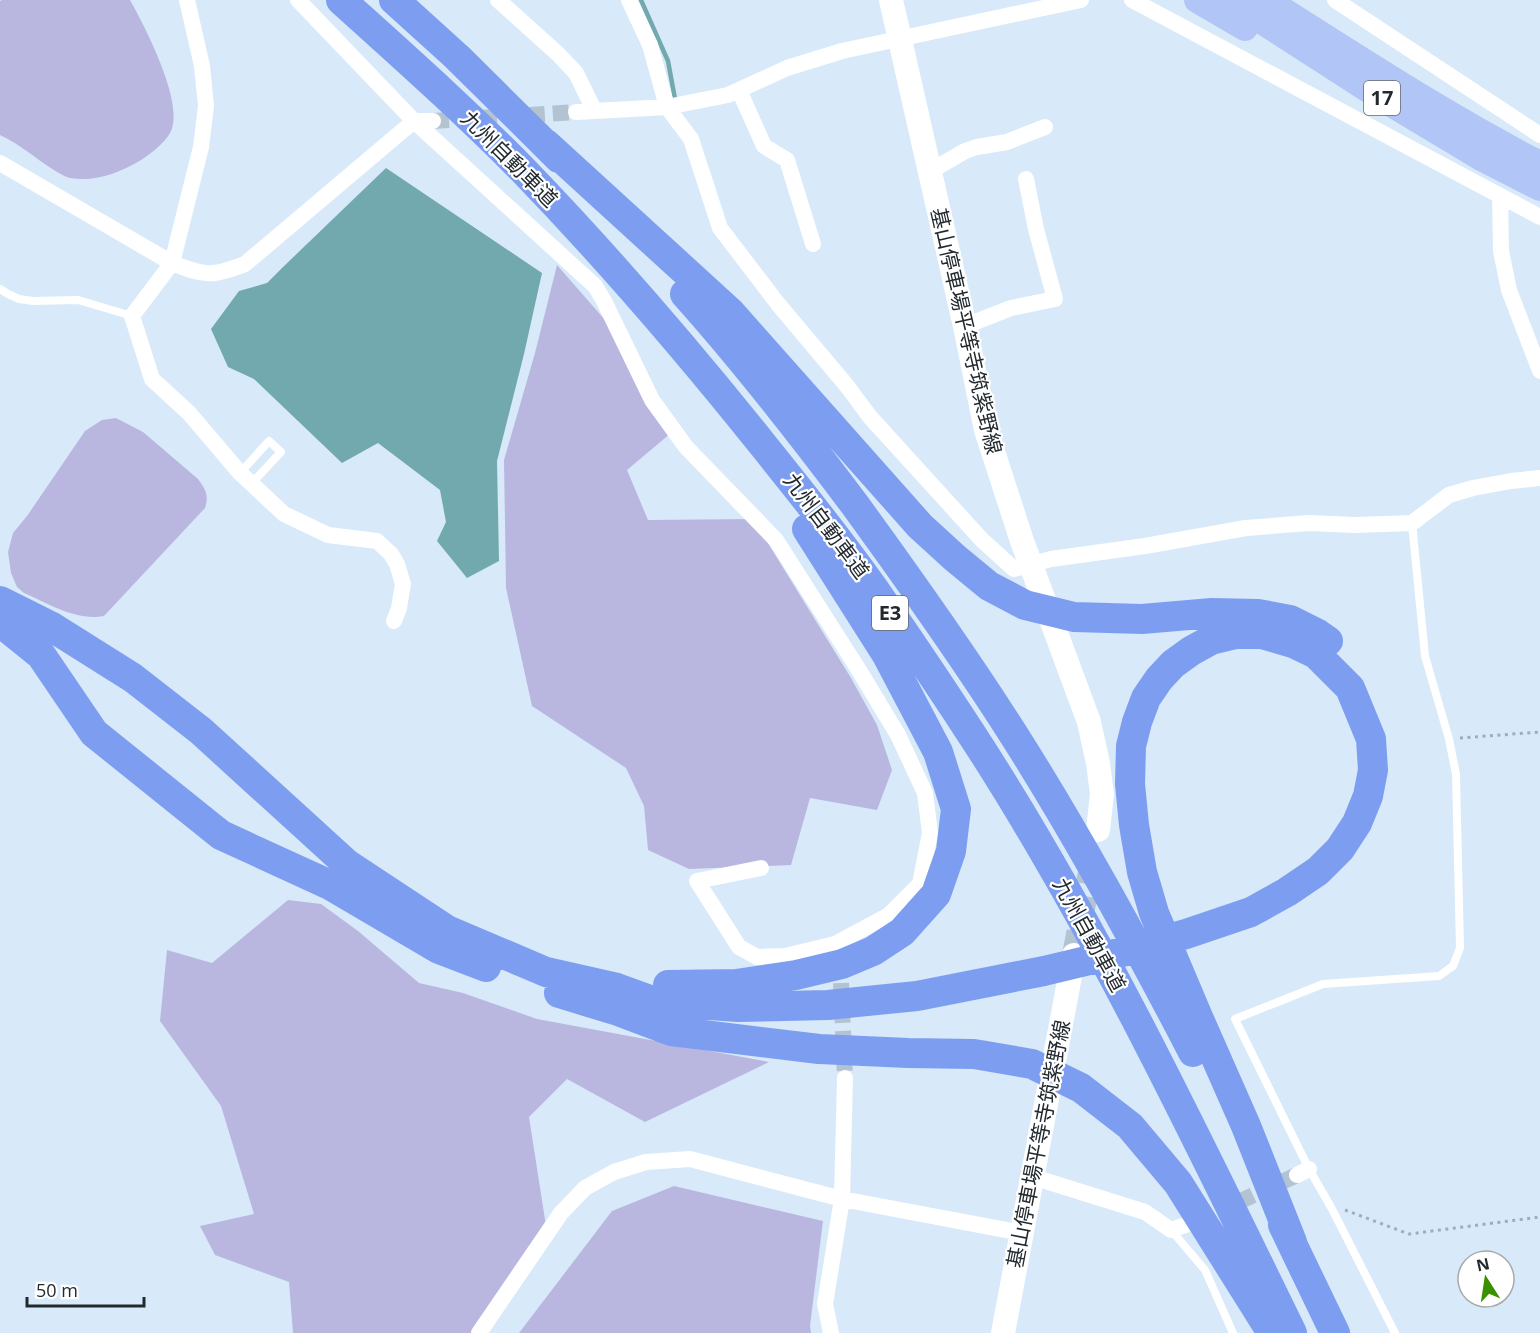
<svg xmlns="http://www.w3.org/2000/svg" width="1540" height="1333" viewBox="0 0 1540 1333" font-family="'Open Sans','Noto Sans JP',sans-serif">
	<rect width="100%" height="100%" fill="#d8e9f9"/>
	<path fill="#b9b7e0" d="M2 0H130C145 27 186 105 170 133 164 144 147 157 136 163 116 174 94 182 70 178 65 177 59 173 54 170 36 159 20 144 0 135V1Z
		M557 265 612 328 671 433 627 470 648 520 753 519 851 678 877 725 892 770 877 810 810 798 791 865 689 869 648 850 644 806 626 768 532 706 506 588 504 460 535 353Z
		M116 418 143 432 198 479C206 490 209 495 205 508L104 616C76 621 49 604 24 593L17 587 11 573 8 552 13 533 27 516 85 431 102 420Z
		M288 900 321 904 358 931 419 983 463 993 537 1019 769 1062 645 1122 567 1079 529 1117 546 1226 471 1333H293L289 1282 215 1255 200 1226 254 1214 221 1106 160 1021 167 950 212 963Z
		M674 1186 823 1221 810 1326 811 1333H519L612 1211Z"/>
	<path fill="#72a9ae" d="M386 168 542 273 524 354 497 461 499 561 467 578 437 541 446 522 440 490 378 443 342 463 254 379 228 367 211 329 239 291 267 283 282 268Z"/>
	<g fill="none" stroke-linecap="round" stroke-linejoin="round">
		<path stroke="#72a9ae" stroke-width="4.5" d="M641 0 668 61 675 99"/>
		<path stroke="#b4c3d1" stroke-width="16" stroke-dasharray="16 8" stroke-linecap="butt" d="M433 121 576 112
			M840 959 845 1078
			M1195 1222 1297 1175"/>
		<path stroke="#b4c3d1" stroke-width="24" stroke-dasharray="24 12" stroke-linecap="butt" d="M1074 955 1093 857"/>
		<path stroke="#9fadb9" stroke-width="3" stroke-dasharray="3 4.5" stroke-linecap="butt" d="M1460 738 1540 732
			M1345 1210 1409 1234 1540 1217"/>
		<path stroke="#fff" stroke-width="8" d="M0 289 8 294 19 299 33 301 78 300 132 316
			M240 473 269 441 281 452 252 483
			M1171 1230 1205 1270 1233 1333
			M1395 1333 1332 1209 1309 1169 1235 1019 1323 984 1439 976 1453 966 1460 948 1456 774 1449 739 1425 656 1412 523"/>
		<path stroke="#fff" stroke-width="16" d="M187 0 202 66 206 106 201 147 172 263 132 316 152 379 189 413 240 473 284 514 328 535 377 541 391 554 397 564 403 584 399 608 394 621
			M298 0 414 121 595 286 604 301 652 400 686 447 776 540 857 667 898 735 925 793 930 833 920 884 889 915 835 944 785 956 757 957 739 947 697 881 761 868
			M498 0 558 54 576 73 594 110
			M629 0 650 45 667 107 691 139 720 228 778 304 847 386 870 417 982 540 1014 569 1051 559 1145 546 1246 528 1309 523 1355 525 1412 523 1449 495 1473 488 1511 481 1540 478
			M1132 0 1540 217
			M1335 0 1540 135
			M739 90 764 146 787 160 813 244
			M576 112 667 107 728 95 787 68 842 51 1081 0
			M0 163 172 263C205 276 212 277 245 264L414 121H433
			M929 172 965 151 977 147 1007 142 1045 127
			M1500 196 1501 251 1509 290 1540 371
			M965 326 1011 308 1055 299 1036 229 1026 179
			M1297 1175 1309 1169
			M1033 1177 1145 1212 1171 1230 1191 1223
			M479 1333 561 1213 585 1188 614 1172 646 1162 690 1159 842 1199 1022 1233
			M831 1333 825 1304 842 1199 845 1078"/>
		<path stroke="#fff" stroke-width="24" d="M891 0 966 331 986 430 1022 541 1089 722 1098 763 1102 794 1098 830
			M1003 1333 1074 955"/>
		<path stroke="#b1c5f6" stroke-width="26" d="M1197 0 1245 28
			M1229 0 1378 96 1483 159 1540 188
			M1267 0C1357 57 1445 115 1540 164"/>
		<path stroke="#7d9ef0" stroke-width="30" d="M341 0C403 56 465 111 523 170 608 258 687 350 763 445 801 492 839 540 874 589 912 644 949 699 985 755 1102 939 1196 1137 1292 1333
			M394 0 457 57 559 158
			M546 144 730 312 920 526 955 558 989 586 1025 605 1074 617 1142 619 1212 613 1258 614 1290 620 1318 634 1328 641
			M685 294C745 361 801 433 855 505 911 582 966 659 1017 740 1081 841 1138 946 1193 1052
			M0 601 52 627 133 678 201 731 347 864 447 930 546 972 617 988 653 1001 738 1007 828 1005 917 996 1044 971 1115 954 1186 934 1251 912 1287 892 1318 871 1340 849 1357 823 1368 796 1373 770 1371 739 1350 688 1316 654 1293 643 1262 634H1236L1211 640 1191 651 1173 664 1159 679 1146 698 1137 722 1131 746 1130 784 1134 825 1142 872 1154 913 1198 1017 1246 1126 1292 1242
			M0 622 41 655 94 733 221 835 330 885 439 949 486 967
			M668 985 736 984 796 975 842 964 873 951 902 932 936 894 951 851 956 809 938 752 887 655 807 529
			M559 993 618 1011 671 1031 819 1049 908 1053 974 1054 1032 1064 1081 1088 1130 1126 1178 1183 1272 1333
			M1283 1225 1335 1333"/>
	</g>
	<g text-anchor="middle" stroke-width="4.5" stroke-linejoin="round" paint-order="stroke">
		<g fill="#fff" stroke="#656a6d" stroke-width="1.5">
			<rect x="1364" y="81" width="36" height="34" rx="4.5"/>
			<rect x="872" y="596" width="36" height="34" rx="4.5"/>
		</g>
		<g font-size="20" font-weight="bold" fill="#232a2f">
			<text x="1382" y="105">17</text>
			<text x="890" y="620">E3</text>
		</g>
		<g font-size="21" fill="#232a2f" stroke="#fff">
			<text transform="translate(509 159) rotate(45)" y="7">九州自動車道</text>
			<text transform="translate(966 331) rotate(77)" y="7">基山停車場平等寺筑紫野線</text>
			<text transform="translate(826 526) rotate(53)" y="7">九州自動車道</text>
			<text transform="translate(1089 935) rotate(61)" y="7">九州自動車道</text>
			<text transform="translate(1039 1144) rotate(-79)" y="7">基山停車場平等寺筑紫野線</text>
		</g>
	</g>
	<g transform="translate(1486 1279) rotate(348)"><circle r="28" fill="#ffffff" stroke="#a7aaac" stroke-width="1.5"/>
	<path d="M0-4.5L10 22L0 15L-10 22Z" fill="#3a9100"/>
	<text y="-9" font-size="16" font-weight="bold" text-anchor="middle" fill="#232a2f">N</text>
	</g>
	<path d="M27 1297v9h117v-9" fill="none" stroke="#232a2f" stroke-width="3"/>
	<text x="36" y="1297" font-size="18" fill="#232a2f" stroke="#ffffff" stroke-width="4.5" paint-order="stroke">50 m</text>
</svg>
